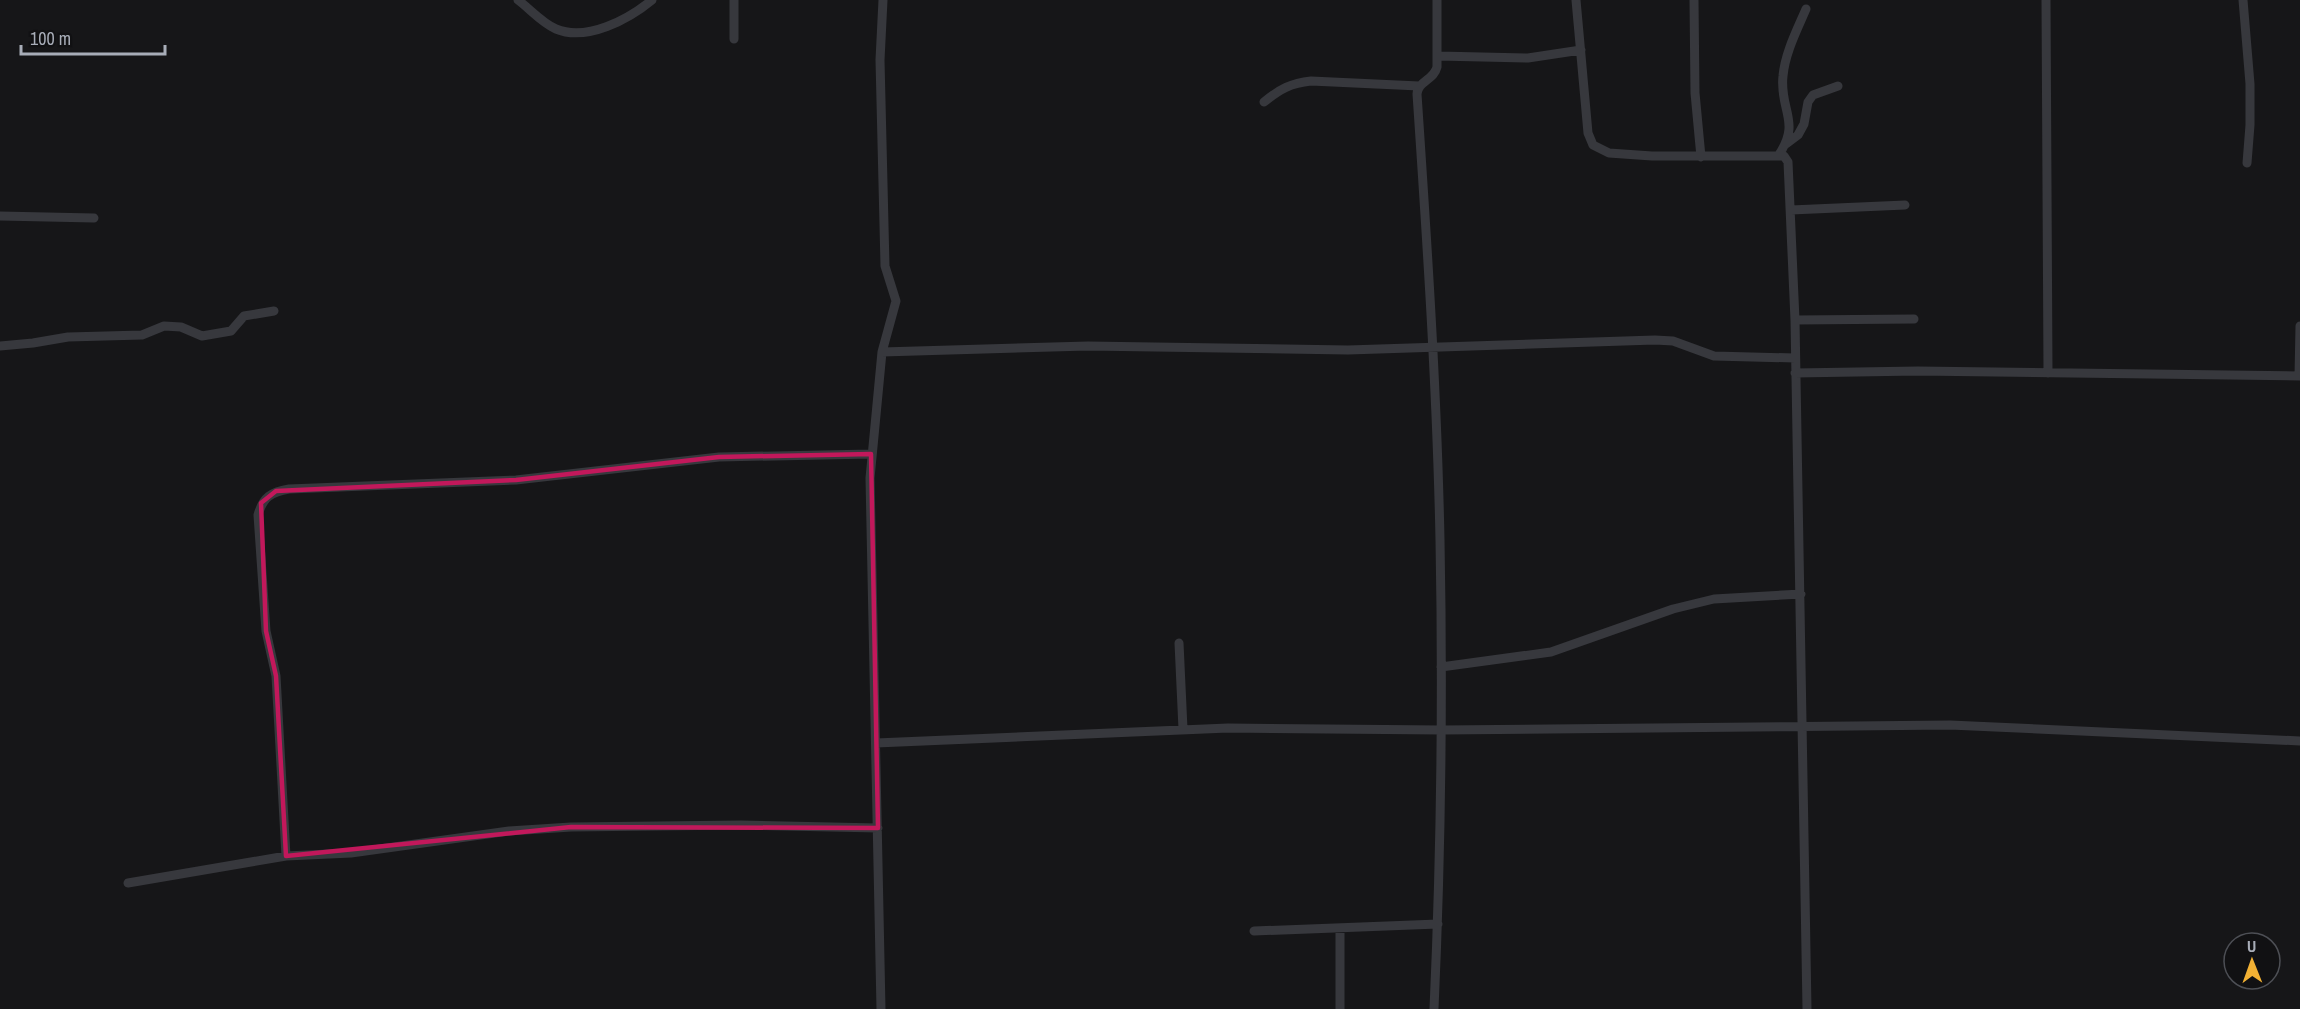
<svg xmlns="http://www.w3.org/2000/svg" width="2300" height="1009" viewBox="0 0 2300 1009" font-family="'Archivo Narrow',sans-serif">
	<rect width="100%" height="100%" fill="#161618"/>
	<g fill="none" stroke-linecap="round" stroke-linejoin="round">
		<path stroke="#37383d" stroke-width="9" d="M518 0C530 9 542 23 556 29 587 42 629 19 652 0
			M734 0V39
			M1576 0 1588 133 1593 145 1609 153 1652 156H1784L1788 162 1795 320 1807 1009
			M1694 0 1695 93 1701 157
			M2046 0 2048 373
			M2243 0 2250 84V125L2247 163
			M1438 56 1528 58 1581 50
			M1264 102C1280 89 1291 83 1311 81L1419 86
			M1786 144 1798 135 1804 124 1808 102 1813 95 1838 86
			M1778 156C1802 122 1779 110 1783 76 1785 53 1797 30 1806 9
			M1791 210 1905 205
			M0 216 94 218
			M1795 320 1914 319
			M0 346 33 343 68 337 142 335 164 326 181 327 202 336 231 331 244 316 274 311
			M882 352 1088 346 1348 350 1655 340 1673 341 1714 356 1795 358
			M1795 373 1918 371 2300 376
			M2299 376 2300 326
			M1179 643 1183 729
			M1441 667 1551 652 1673 609 1714 599 1801 594
			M876 743 1228 728 1442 730 1950 725 2300 741
			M286 856 276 676 266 631 258 515C263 497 271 492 289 489L516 480 719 457 871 454
			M128 883 286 856 351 853 509 831 571 827 741 825 878 828
			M1340 928V1009
			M1254 931 1438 924
			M881 1009 870 478 882 352 896 301 885 266 880 60 883 0
			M1434 1009C1441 853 1443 696 1440 540 1437 391 1427 242 1417 94 1418 81 1434 80 1437 67V0"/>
	</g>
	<path fill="none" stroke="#c2185b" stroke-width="4.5" stroke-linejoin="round" d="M871 454 878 828 571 827 286 856 276 676 266 631 261 503 276 491 516 480 719 457Z"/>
	<g transform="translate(2252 961) rotate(359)"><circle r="28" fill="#111113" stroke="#4d4f55" stroke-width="1.5"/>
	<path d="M0-4.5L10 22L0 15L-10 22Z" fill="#f2b134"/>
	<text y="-9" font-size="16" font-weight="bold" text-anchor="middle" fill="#a8adb8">U</text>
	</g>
	<path d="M21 45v9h144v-9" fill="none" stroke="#a8adb8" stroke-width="3"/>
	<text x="30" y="45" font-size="18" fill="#a8adb8" stroke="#111113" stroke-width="4.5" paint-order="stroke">100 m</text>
</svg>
